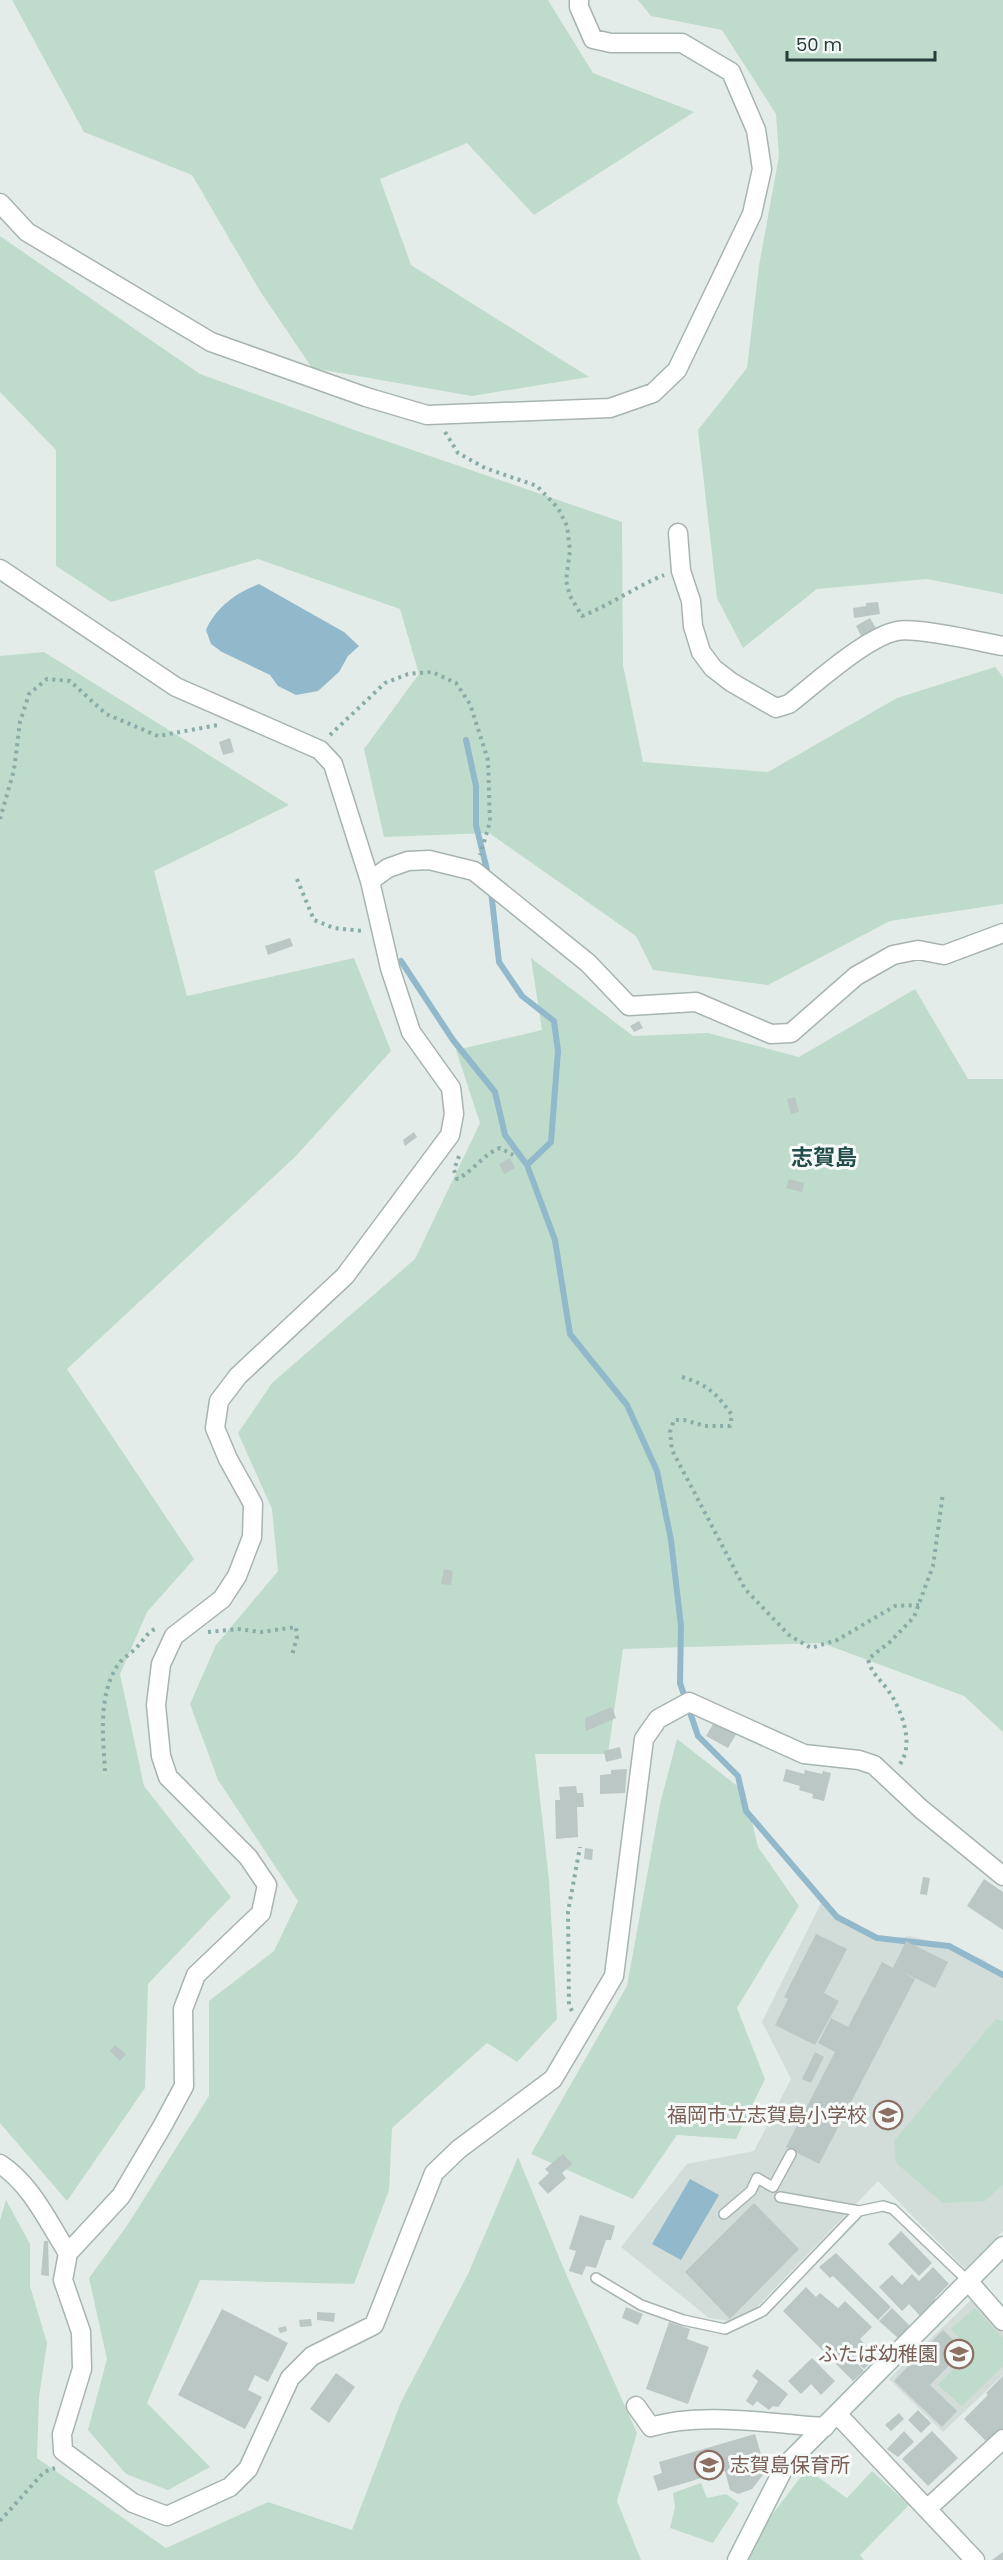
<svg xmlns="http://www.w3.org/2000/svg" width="1003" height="2560" viewBox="0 0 1003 2560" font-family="Poppins,'Noto Sans JP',sans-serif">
	<rect width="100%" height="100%" fill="#e4ecea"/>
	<path fill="#d2dcd9" d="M821 1903 880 1942 909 1936 944 1944 984 1960 1003 1978V2231L965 2269 878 2181 755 2309 728 2321 709 2318 621 2247 687 2164 754 2151 791 2079 762 2022Z
		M972 2299 1003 2333V2375L943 2432 889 2379Z"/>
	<path fill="#bfdbcc" d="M12 0H548L593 73 694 112 534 215 467 143 380 179 411 265 589 377 472 396 312 368 260 291 192 175 84 132Z
		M638 0H1003V594L927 579 817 589 743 648 717 598 698 430 747 368 759 266 779 156 776 114 722 30 651 16Z
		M0 236 200 374 360 432 622 522 623 665 643 762 768 772 897 698 995 667 1003 677V904L890 921 768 985 653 970 636 936 489 833 384 837 364 749 419 674 400 609 258 559 111 602 56 566V450L0 392Z
		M44 652 289 805 154 871 187 996 354 958 391 1051 295 1157 67 1369 194 1559 147 1612 120 1674 144 1786 231 1897 148 1984 145 2088 67 2201 0 2123V656Z
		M531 958 633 1036 708 1033 799 1057 915 989 968 1079H1003V1732L964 1696 822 1643 623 1649 608 1754H535L549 1880 557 2019 517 2062 487 2043 392 2128 389 2190 354 2284 200 2280 147 2403 210 2467 168 2490 126 2474 88 2430 107 2359 89 2278 126 2227 209 2096V2001L274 1951 298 1901 218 1780 190 1704 216 1645 278 1571 272 1509 238 1433 272 1383 415 1259 480 1123 456 1050 542 1030Z
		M677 1739 745 1792 758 1847 799 1906 737 2008 765 2079 736 2139 677 2135 633 2199 531 2154 627 1986 660 1804Z
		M996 2019 1003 2021V2184L985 2201 943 2203 896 2163 894 2141Z
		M518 2157 566 2274 637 2433 617 2501 641 2560H0V2220L6 2200 30 2244V2286L47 2343 39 2397 37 2458 166 2548 268 2502 352 2530 401 2402 468 2274Z
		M975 2308 1003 2338V2366L962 2406 938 2385 971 2351 951 2329Z
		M807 2469 847 2498 872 2471 909 2505 860 2555 864 2560H749L761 2529Z
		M701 2483 707 2498 726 2494 739 2503 713 2543 670 2528 675 2507 673 2493Z"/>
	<path fill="#92b8cc" d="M259 584 344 632 359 646 348 656 339 672 318 691 296 695 278 686 270 675 222 652 211 644 206 630C215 608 237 592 259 584Z
		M690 2179 719 2195 681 2260 652 2244Z"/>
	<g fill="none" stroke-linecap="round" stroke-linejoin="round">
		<path stroke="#92b8cc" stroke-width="6" d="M466 740 476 786V825L489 878
			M491 891 499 962 522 996 554 1021 558 1051 551 1142 527 1165
			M401 961 453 1040 495 1092 505 1135 527 1165 555 1240 570 1334 627 1405 657 1471 671 1540 681 1626 680 1683 698 1736 738 1776 746 1811 837 1917 877 1938 949 1946 1003 1975"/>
	</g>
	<path fill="#bac7c4" d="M878 602 880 614 854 618 853 608 866 606V603Z
		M870 618 877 630 862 638 856 626Z
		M230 738 234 752 223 755 219 742Z
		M290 938 293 946 268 955 265 946Z
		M639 1021 643 1028 634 1032 630 1026Z
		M795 1097 799 1112 791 1114 787 1099Z
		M414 1132 417 1137 405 1146 403 1140Z
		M510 1158 515 1168 504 1174 499 1164Z
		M789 1179 804 1183 802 1192 786 1188Z
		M444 1569 453 1571 451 1585 441 1584Z
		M612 1707 616 1718 586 1731 585 1718Z
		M716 1719 738 1731 728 1748 706 1736Z
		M620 1747 622 1758 606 1762 604 1751Z
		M627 1769 625 1793 600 1794V1775L611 1774V1770Z
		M786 1769 804 1774 805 1770 822 1774 823 1771 831 1773 824 1801 812 1798 813 1794 799 1790 800 1786 783 1781Z
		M576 1786 577 1793H583L584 1807H577L578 1837 556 1839 555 1800H560L559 1787Z
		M585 1848 593 1849 592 1860 584 1859Z
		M923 1877 930 1878 927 1895 920 1894Z
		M984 1879 1003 1892V1930L967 1906Z
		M816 1934 847 1949 824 1993 839 2001 815 2045 775 2025 788 1999 784 1997Z
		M906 1941 948 1962 935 1988 903 1972 915 1979 819 2164 786 2147 835 2052 818 2043 831 2018 848 2027 882 1962 893 1968Z
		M115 2045 126 2054 120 2061 110 2051Z
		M815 2052 824 2057 811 2083 802 2079Z
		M563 2154 572 2164 562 2173 566 2178 548 2194 538 2183 549 2173 545 2169Z
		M754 2203 799 2249 730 2319 685 2272Z
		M580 2215 615 2226 611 2240H606L596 2268 586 2266 582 2275 569 2271 576 2251 569 2249Z
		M901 2231 932 2263 919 2276 888 2244Z
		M44 2241H48L49 2276 41 2275Z
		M836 2253 891 2307 878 2320 833 2276 830 2278 819 2267Z
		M933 2267 949 2284 935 2298 937 2301 921 2317 909 2304 902 2311 879 2287 892 2275 902 2285 912 2274 919 2281Z
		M806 2287 816 2297 820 2293 838 2308 845 2301 872 2327 860 2339 877 2357 864 2369 851 2357 864 2371 853 2381 783 2311Z
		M626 2307 643 2314 638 2325 622 2318Z
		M892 2308 910 2326 898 2338 879 2321Z
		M222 2309 288 2343 268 2382 255 2375 248 2390 262 2397 245 2429 178 2395Z
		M317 2312 335 2313 334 2322 317 2320Z
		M311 2319 312 2326 300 2327 299 2320Z
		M669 2322 690 2329 687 2339 709 2347 688 2404 646 2389Z
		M286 2326 287 2331 280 2333 278 2328Z
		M943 2330 964 2350 930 2385 957 2411 942 2427 894 2381Z
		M812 2358 835 2381 821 2395 811 2384 801 2394 788 2381Z
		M757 2369 788 2394 778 2407 773 2406 769 2410 757 2401 753 2406 746 2401 758 2381 752 2376Z
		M336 2373 355 2387 329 2423 310 2409Z
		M1003 2376V2428L988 2443 964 2419 988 2395 986 2393Z
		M918 2410 931 2423 921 2433 908 2420Z
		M899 2413 904 2419 891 2431 885 2425Z
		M904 2431 914 2442 898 2457 887 2449Z
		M932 2431 958 2458 928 2486 902 2459Z
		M755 2434 766 2471 752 2489 738 2494 730 2490 725 2471 658 2491 653 2476 662 2473 659 2462Z
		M1003 2552V2560H992Z"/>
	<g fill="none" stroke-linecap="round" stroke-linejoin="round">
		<g stroke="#a7b4b2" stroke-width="12">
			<path id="lane" d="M780 2197 859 2211 883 2206 893 2209 969 2282
				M724 2214 751 2191 757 2178 773 2187 791 2154
				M596 2278 641 2305 683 2320 725 2329 763 2311 859 2211"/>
		</g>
		<g stroke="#a7b4b2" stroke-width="21">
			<path id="street" d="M0 203 27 232 211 342 366 397 427 415 610 408 653 393 677 370 752 214 762 169 756 130 731 72 682 43H611L593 39 579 7V0
				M678 533 681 571 691 601 693 626 701 652 713 668 731 682 776 708 789 704C815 684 866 637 897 631 917 627 981 642 1003 646
				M0 569 176 687 320 750 333 764 370 881 390 968 411 1032 451 1088 454 1114 450 1135 345 1276 238 1376 219 1401 215 1428 228 1459 253 1504 252 1537 237 1576 222 1599 174 1636 161 1664 156 1705 161 1756 168 1777 248 1857 267 1885 261 1913 196 1975 183 2009 184 2086 163 2125 121 2196 68 2253 63 2280 81 2332 82 2369 62 2434 63 2451 133 2503 167 2516 230 2487 248 2469 290 2378 312 2356 374 2325 434 2173 459 2149 553 2079 614 1976 644 1739 658 1719 689 1702 804 1754 859 1760 874 1765 921 1809 1003 1876
				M370 881 388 868 408 861 429 860 474 871 588 963 629 1006 696 1002 771 1034 791 1033 856 976 893 955 918 950 944 955 1003 933
				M0 2164C31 2184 48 2222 68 2253
				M969 2282 1003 2321
				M636 2406 651 2427C702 2411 771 2424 825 2427
				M838 2415 975 2560
				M927 2509 1003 2439"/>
		</g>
		<g stroke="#a4b7b4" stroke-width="21">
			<path id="secondary" d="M737 2560 785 2466 1003 2246"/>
		</g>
		<path stroke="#88ada8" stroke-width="4" stroke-dasharray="3 4.5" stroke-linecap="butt" d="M445 432 458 453 485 468 537 486 558 508 567 526 570 550 566 581 570 596 582 616C610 605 635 587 664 575
			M330 735 385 683 408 674 432 672 456 683 470 704 488 760 490 822 480 855
			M0 819 14 770 20 722 29 694 47 679 70 681 106 714 158 736 218 725
			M297 879 314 920 334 928 364 931
			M459 1156 454 1170 457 1179C474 1171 483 1154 500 1148L513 1155
			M682 1377C708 1385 716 1393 732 1415L730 1426H705L684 1420H674L670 1432 672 1450 745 1589 789 1635 811 1648 837 1640 895 1606 919 1605
			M208 1632 238 1629 261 1632 296 1627 297 1637 292 1655
			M900 1764C915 1743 901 1709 888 1690 879 1678 871 1673 868 1659L890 1642 914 1617 933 1566 943 1493
			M105 1771C103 1736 98 1697 117 1666 122 1658 131 1654 137 1647 144 1640 147 1632 157 1628
			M572 2011 569 2005 568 1912 580 1847
			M0 2521 44 2472 55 2468"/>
		<use href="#lane" stroke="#fff" stroke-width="9"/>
		<use href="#street" stroke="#fff" stroke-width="18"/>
		<use href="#secondary" stroke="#fff" stroke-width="18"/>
	</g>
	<defs>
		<g id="school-ring" transform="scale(1.5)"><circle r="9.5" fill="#f5f9f8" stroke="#8d6e63" stroke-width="1.5"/><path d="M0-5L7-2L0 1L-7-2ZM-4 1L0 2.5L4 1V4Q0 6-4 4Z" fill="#8d6e63"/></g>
	</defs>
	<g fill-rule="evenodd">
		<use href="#school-ring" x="888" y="2115"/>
		<use href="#school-ring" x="959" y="2354"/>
		<use href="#school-ring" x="709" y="2465"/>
	</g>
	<g text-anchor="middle" stroke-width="6" stroke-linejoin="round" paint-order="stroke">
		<g font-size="20" fill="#785e54" stroke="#f5f9f8" text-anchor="end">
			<text x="867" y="2122">福岡市立志賀島小学校</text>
			<text x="938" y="2361">ふたば幼稚園</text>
			<text x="730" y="2472" text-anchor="start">志賀島保育所</text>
		</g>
		<g font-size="22" font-weight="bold" fill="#234d4a" stroke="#f5f9f8">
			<text x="824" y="1165">志賀島</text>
		</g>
	</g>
	<path d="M787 51v9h148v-9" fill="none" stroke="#253c3a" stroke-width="3"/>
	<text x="796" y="51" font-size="18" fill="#253c3a" stroke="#f5f9f8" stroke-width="4.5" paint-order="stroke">50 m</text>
</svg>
